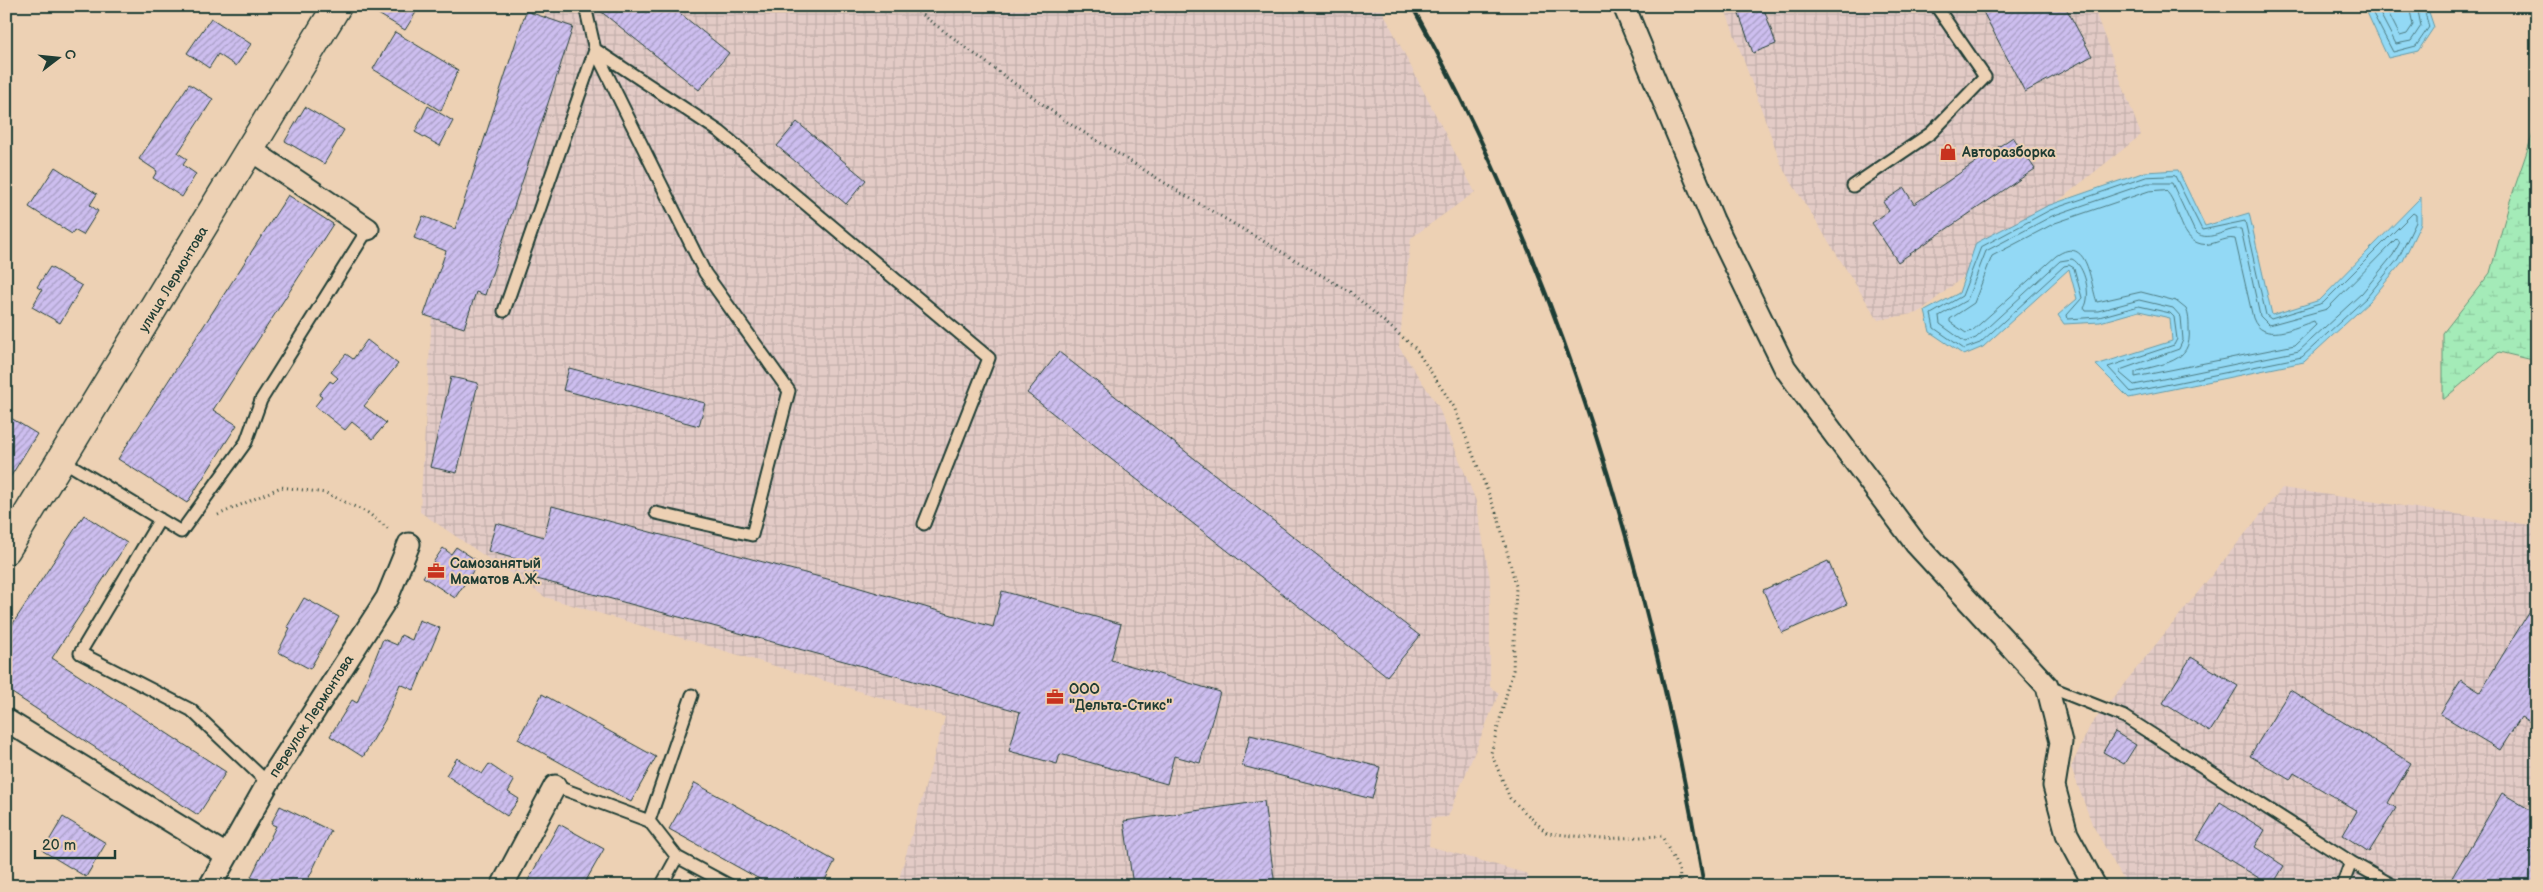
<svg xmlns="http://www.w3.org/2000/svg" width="2543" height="892" viewBox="0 0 2543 892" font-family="'Balsamiq Sans',sans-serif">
	<defs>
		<pattern id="industrial-grid" width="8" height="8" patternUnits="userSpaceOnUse" patternTransform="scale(1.25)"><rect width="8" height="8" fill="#e3cbc6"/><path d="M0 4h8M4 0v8" fill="none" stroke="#c2afab"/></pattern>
		<pattern id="wetland-marsh" width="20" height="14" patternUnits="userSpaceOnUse" patternTransform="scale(1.25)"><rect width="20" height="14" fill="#a4ebb8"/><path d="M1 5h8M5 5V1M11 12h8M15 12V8" fill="none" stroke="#8dca9f"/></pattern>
		<pattern id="building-hatch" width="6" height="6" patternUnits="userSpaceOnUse" patternTransform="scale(1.25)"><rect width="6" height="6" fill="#cdbeef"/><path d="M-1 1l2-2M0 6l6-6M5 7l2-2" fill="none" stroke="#a69cc2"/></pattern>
	</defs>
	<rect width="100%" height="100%" fill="#edd1b4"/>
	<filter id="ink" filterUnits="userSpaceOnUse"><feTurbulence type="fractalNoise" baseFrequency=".02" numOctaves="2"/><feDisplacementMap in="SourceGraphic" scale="10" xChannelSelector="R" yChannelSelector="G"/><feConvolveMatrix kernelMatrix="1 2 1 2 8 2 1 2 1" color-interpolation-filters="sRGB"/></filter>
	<g filter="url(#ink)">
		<path fill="url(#industrial-grid)" d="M549 6H1380L1475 192 1411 238 1399 347 1438 406 1476 501 1490 579V687L1499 693 1448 817 1431 818 1429 846 1528 874 1529 886H897L945 717 545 597 420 512 434 280Z
			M1724 6H2093L2141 135 1918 313 1878 320 1783 169Z
			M2282 488 2537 526V886H2127L2092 824 2071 767 2090 726Z"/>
		<path fill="url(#wetland-marsh)" stroke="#629476" d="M2537 122V361L2499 352 2443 400V333L2490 273 2509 204Z"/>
		<path fill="#93d9f5" stroke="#659ba8" d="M2364 6H2427L2434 27 2418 51 2388 58Z
			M2178 170 2205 226 2249 213 2272 315 2320 300 2421 197V223L2403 261 2370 301 2304 362 2129 398 2096 365 2172 341 2170 318 2139 311 2100 322 2064 324 2058 315 2077 299 2069 269 1983 347 1964 355 1930 332 1925 311 1959 293 1976 243 2047 206 2145 172Z"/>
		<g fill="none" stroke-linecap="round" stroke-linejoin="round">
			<path stroke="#4d7b81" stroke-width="1" d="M2369 6 2393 52 2416 46 2429 27 2423 6
				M2376 6 2396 44 2411 41 2421 26 2417 6
				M2385 6 2400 36 2407 34 2413 25 2409 6
				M2175 176 2202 230 2245 221 2266 315 2271 319 2323 303 2413 213 2416 215V222L2398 259 2367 297 2302 357 2131 392 2108 367 2174 345 2177 339 2174 317 2170 313 2139 306 2099 317 2068 319 2067 315 2082 298 2074 268 2069 265 2064 266 1980 343 1964 349 1934 328 1931 314 1962 296 1981 247 2050 210 2146 177Z
				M2148 183H2172L2194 230C2206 246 2226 227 2241 229L2260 316 2269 325 2327 309 2396 239 2400 242 2393 255 2362 293 2299 351 2134 385 2120 373V370L2179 349 2183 340 2181 317 2173 308 2139 300 2098 311H2086L2084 308C2092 297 2085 265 2072 259L2060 261 1976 338 1965 342 1940 324 1939 316 1967 300 1986 251 2052 216Z
				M2165 190C2180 202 2178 239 2201 244 2213 247 2224 236 2235 239L2253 318C2263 345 2295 327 2314 321L2316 325 2295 345 2135 377V372C2161 363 2193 364 2189 329 2189 322 2189 315 2186 309L2176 301 2141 292 2097 302C2090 285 2089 233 2056 256L1972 331 1966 333 1950 322V319L1974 303 1992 256 2055 223 2149 191Z"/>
		</g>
		<path fill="url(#building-hatch)" stroke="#1f3d34" d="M365 6H420L405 30Z
			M594 6H671L729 53 699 90Z
			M1736 6H1763L1776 44 1753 53Z
			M1980 6H2065L2092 56 2025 92Z
			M526 11 573 27 485 295 476 292 464 328 424 315 446 251 414 238 423 216 455 229Z
			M211 18 251 44 236 66 218 54 209 68 187 53Z
			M395 32 458 70 441 111 373 69Z
			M189 84 213 99 178 153 187 159 183 165 196 174 182 197 153 178 157 171 139 159Z
			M428 106 453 121 440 146 415 132Z
			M305 107 344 130 324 164 285 141Z
			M797 122 866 180 846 204 777 146Z
			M2013 137 2035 169 1898 262 1872 223 1889 211 1883 202 1904 188 1914 204Z
			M55 167 97 194 90 205 98 211 83 235 74 230 72 234 29 207Z
			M288 195 333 224 213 410 237 425 187 503 118 459Z
			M50 267 82 286 60 323 32 307 42 290 37 287Z
			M367 340 398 364 364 406 386 423 373 439 352 422 345 430 315 406 322 397 319 395 330 381 333 383 338 378 331 372 346 354 353 359Z
			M1059 352 1420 636 1387 676 1027 393Z
			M569 368 705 403 699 426 563 390Z
			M451 377 478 383 457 473 430 467Z
			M6 415 37 434 6 484Z
			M552 506 850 585 993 627 1002 591 1121 624 1111 660 1220 692 1200 763 1174 756 1167 784 1060 754 1057 764 1009 751 1020 712 855 664 533 578 536 565 488 551 496 523 544 537Z
			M84 515 127 543 52 658 226 772 198 815 6 689V634Z
			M456 547 479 562 455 598 423 577 443 548 451 554Z
			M1828 561 1847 604 1782 633 1763 590Z
			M304 598 339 617 310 669 278 652 290 628 287 627Z
			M2537 599V726L2521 717 2500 750 2440 714 2461 680 2480 692Z
			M419 620 440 628 414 690 400 684 385 720 363 757 330 736 352 700 357 703 383 639 397 645 401 635 412 640Z
			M2191 657 2238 686 2210 732 2163 703Z
			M2290 690 2411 763 2388 803 2396 808 2369 852 2343 835 2357 811 2294 773 2290 780 2250 756Z
			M542 694 656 757 631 802 518 739Z
			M2115 732 2136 745 2124 764 2103 752Z
			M1250 735 1380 767 1372 799 1242 766Z
			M457 758 482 774 489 764 514 781 508 792 519 799 507 816 446 775Z
			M695 783 835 861 822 886H772L669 829Z
			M2502 793 2537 814V886H2447Z
			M1264 801 1275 886H1133L1124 821Z
			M2220 802 2265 830 2255 847 2284 866 2272 886 2197 840Z
			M280 806 331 831 305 886H269L251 877 276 826 271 824Z
			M63 817 106 843 86 877 43 851Z
			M559 824 604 849 583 886H525Z"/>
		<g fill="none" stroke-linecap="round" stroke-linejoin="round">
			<g stroke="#1f3d34" stroke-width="15">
				<path id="lane" d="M585 6 595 50 705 273 789 391 752 535 656 513
					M596 50 720 132 989 358 924 524
					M1853 186 1931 133 1985 77 1936 6
					M504 311 595 50
					M62 460 181 532 246 442 261 400 368 229
					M160 519 80 653 191 710 268 783
					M2047 686 2125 717 2351 862 2394 886
					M555 786 649 821 692 695
					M649 821 677 857 661 886
					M677 857 731 886
					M2342 886 2351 862"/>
			</g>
			<g stroke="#1f3d34" stroke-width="25">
				<path id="street" d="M1624 6 1713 220 1785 368 1916 544 2047 686 2061 742 2054 786 2067 834 2095 886
					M251 150 368 229
					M6 720 226 855
					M210 886 268 783 387 598 409 544
					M502 886 555 786"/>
			</g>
			<g stroke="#1f3d34" stroke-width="31">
				<path id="secondary" d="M6 550 337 6"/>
			</g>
			<path stroke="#1f3d34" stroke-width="3" stroke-dasharray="1 4" stroke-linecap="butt" d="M910 6 1064 120 1181 193 1350 292 1415 348 1454 407 1498 517 1516 586 1513 670 1491 753 1510 798 1547 833 1602 839 1662 836 1679 870 1681 886
				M218 515 281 487 326 493 368 513 390 530"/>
			<use href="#lane" stroke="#edd1b4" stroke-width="11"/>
			<use href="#street" stroke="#edd1b4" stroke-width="21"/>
			<use href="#secondary" stroke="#edd1b4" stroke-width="28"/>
			<path stroke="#1f3d34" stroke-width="4" d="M1412 6C1564 279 1651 580 1704 886"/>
		</g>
	</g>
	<defs>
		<g id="shop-bare" transform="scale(1.35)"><path d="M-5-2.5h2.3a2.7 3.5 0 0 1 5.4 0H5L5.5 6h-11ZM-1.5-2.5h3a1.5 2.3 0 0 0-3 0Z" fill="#c8321e" stroke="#edd1b4" stroke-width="2.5" paint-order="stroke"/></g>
		<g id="office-bare" transform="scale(1.35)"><path d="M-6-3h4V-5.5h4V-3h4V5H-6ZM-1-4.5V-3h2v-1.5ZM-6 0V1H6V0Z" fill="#c8321e" stroke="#edd1b4" stroke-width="2.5" paint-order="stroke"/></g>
	</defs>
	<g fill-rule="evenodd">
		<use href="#shop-bare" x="1948" y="152"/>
		<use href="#office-bare" x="436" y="571"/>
		<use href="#office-bare" x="1055" y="697"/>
	</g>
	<g text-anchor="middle" stroke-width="4" stroke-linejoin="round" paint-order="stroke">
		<g font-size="14" font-weight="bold" fill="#1f3d34" stroke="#edd1b4" text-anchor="start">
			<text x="1962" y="157">Авторазборка</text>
			<text x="450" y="568">Самозанятый<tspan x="450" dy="16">Маматов А.Ж.</tspan></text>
			<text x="1069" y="694">ООО<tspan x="1069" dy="16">"Дельта-Стикс"</tspan></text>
		</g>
		<g font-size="14" fill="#1f3d34" stroke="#edd1b4">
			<text transform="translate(173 279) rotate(-59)" y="5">улица Лермонтова</text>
			<text transform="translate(311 716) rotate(-57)" y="5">переулок Лермонтова</text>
		</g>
	</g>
	<rect width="2543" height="892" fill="none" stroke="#edd1b4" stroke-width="25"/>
	<rect x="12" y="12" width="2518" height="867" fill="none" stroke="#1f3d34" stroke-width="2" filter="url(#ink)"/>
	<g transform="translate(58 58) rotate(74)" stroke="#edd1b4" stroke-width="4" paint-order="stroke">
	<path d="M0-4L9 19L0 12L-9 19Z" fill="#1f3d34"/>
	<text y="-8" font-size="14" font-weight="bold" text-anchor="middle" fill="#1f3d34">С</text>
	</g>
	<path d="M35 850v8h80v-8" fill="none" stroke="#1f3d34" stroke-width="2.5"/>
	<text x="42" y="850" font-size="15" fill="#1f3d34" stroke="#edd1b4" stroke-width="4" paint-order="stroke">20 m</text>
</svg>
